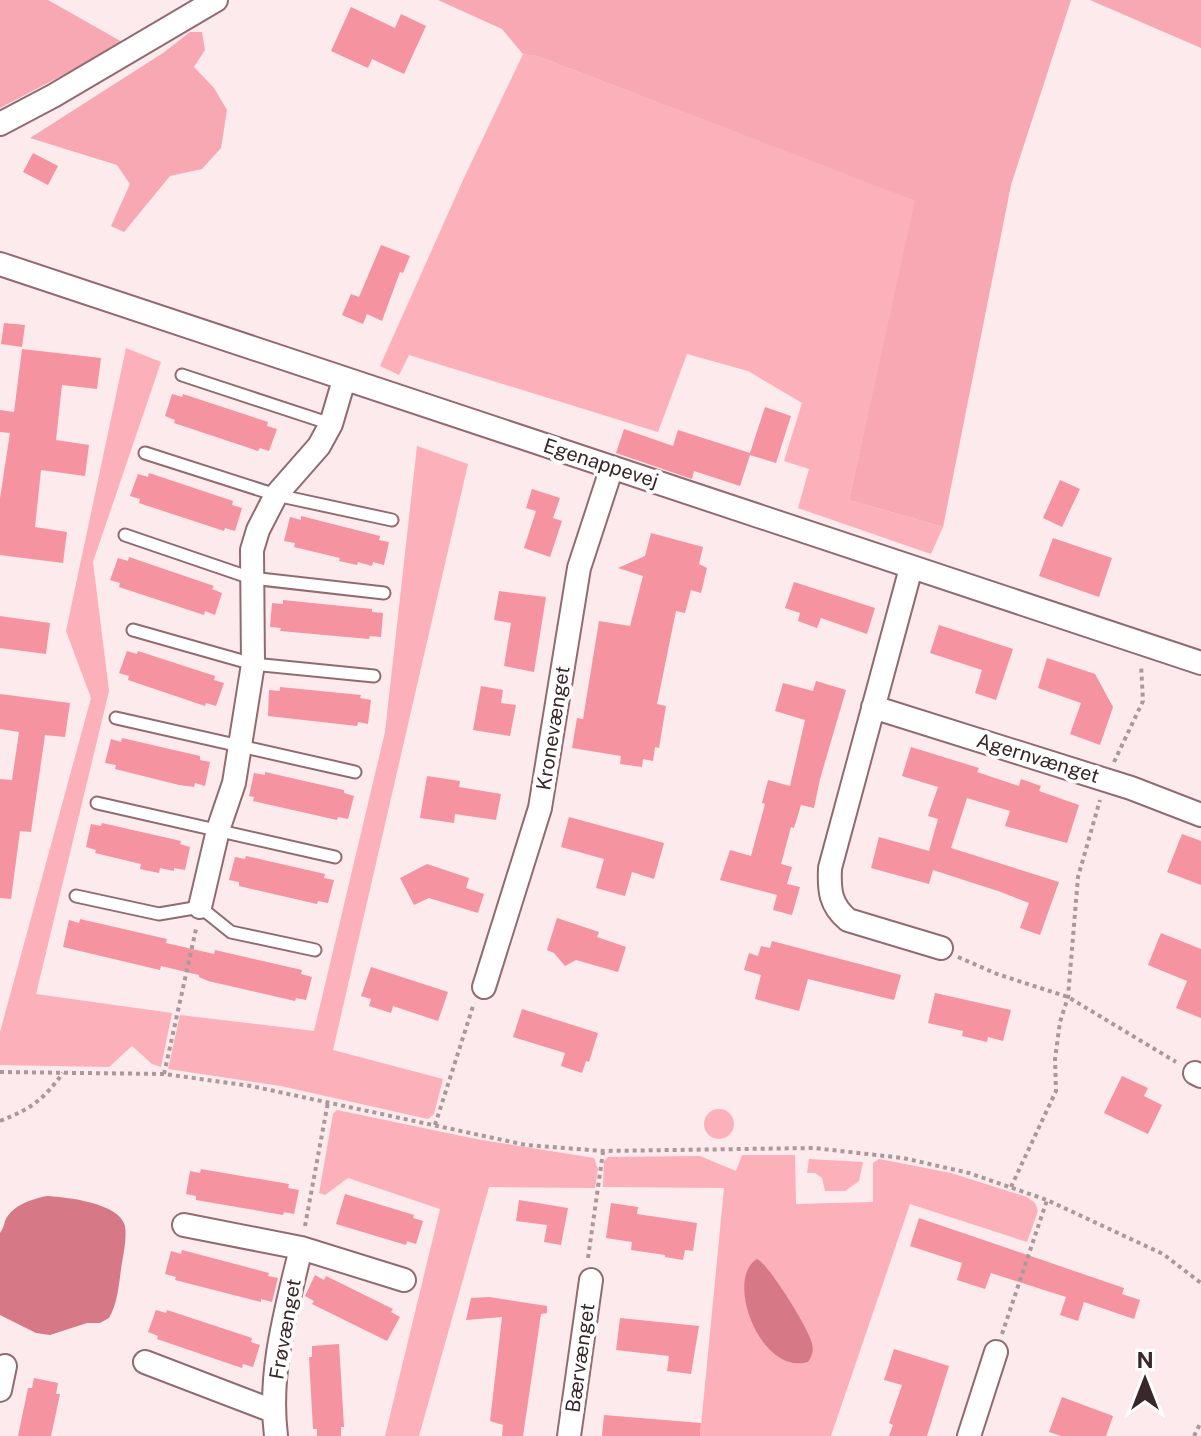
<svg xmlns="http://www.w3.org/2000/svg" width="1201" height="1436" viewBox="0 0 1201 1436" font-family="'Public Sans',sans-serif">
	<rect width="100%" height="100%" fill="#fceaec"/>
	<path fill="#fcb0b9" d="M523 54 537 56 916 201 849 500 943 527 931 554 798 508 809 469 784 461 802 403 748 371 687 354 658 432 409 355 399 375 380 366 463 180Z
		M126 348 161 362 93 562 109 691 36 994 172 1013 161 1067 152 1064 132 1046 109 1067 0 1065V1032L91 698 66 631Z
		M417 446 468 464 333 1050 443 1079 434 1114 428 1119 281 1086 168 1069 180 1015 314 1031 385 732Z
		M704 1124a15 15 0 1 1 30 0a15 15 0 1 1-30 0Z
		M337 1110 476 1139 594 1158 598 1169 595 1188 489 1187 419 1436H385L440 1209 348 1178 325 1195 319 1193 333 1114Z
		M742 1155H795L796 1204 873 1202V1163L879 1159 951 1173 1027 1197 1035 1203 1038 1211 1027 1242 910 1204 831 1436H700L724 1188 603 1187 604 1161 608 1157 700 1156 736 1171Z
		M809 1159 863 1162 859 1181 845 1191H825L822 1178 815 1173H807Z"/>
	<path fill="#f8a8b2" d="M0 0H48L124 43 0 108Z
		M438 0H1071L1011 185 943 527 849 500 915 201 537 56 523 54 502 29Z
		M1090 0H1201V48Z
		M190 32H202L205 50 194 67 214 88 227 110 221 148 202 169 170 176 124 232 111 226 130 184 117 165 30 138 163 53Z"/>
	<path fill="#d67886" d="M47 1196C66 1197 120 1203 125 1226 127 1239 123 1256 121 1269 119 1285 117 1305 109 1318L100 1323H87L50 1335 36 1333 0 1315V1233C3 1229 4 1225 5 1221 12 1205 32 1199 47 1196Z
		M757 1259C767 1262 810 1330 812 1344 814 1351 812 1356 808 1362 760 1376 724 1278 757 1259Z"/>
	<path fill="#f593a1" d="M351 7 395 28 401 14 426 26 404 74 372 59 368 68 331 51Z
		M33 153 58 166 48 185 23 172Z
		M381 245 410 256 403 273 400 272 382 321 367 314 363 324 342 315 351 294 359 297Z
		M4 323 25 325 22 347 1 344Z
		M22 349 101 358 97 389 62 385 56 440 89 445 85 476 41 470 35 527 67 532 63 563 0 555V498L10 433 0 432V410L14 412Z
		M172 394 182 397 183 394 268 422 267 426 277 429 269 451 260 448 258 451 174 423 175 420 165 416Z
		M765 407 791 416 776 463 750 455 740 486 694 471 692 479 616 453 624 429 673 446 678 430 750 453Z
		M149 473 233 501 232 505 242 508 235 531 225 528 224 531 139 503 140 499 130 496 138 474 148 477Z
		M1060 480 1080 489 1062 527 1043 518Z
		M532 489 560 498 553 518 562 521 550 557 524 548 536 511 526 508Z
		M301 516 380 536 379 540 389 542 384 565 373 562 372 566 358 562 357 565 339 561 340 558 294 547 295 543 284 541 290 517 301 520Z
		M651 533 703 547 699 564 707 568 701 593 691 590 685 613 676 611 657 704 666 706 659 748 655 747 653 761 643 759 642 767 620 764 621 756 572 748 577 718 583 719 599 621 630 626 643 576 618 568 645 556Z
		M1053 538 1112 558 1099 597 1039 576Z
		M129 557 214 586 212 589 222 593 215 615 205 611 204 615 119 587 120 583 110 580 118 558 128 561Z
		M794 582 875 608 867 634 821 618 817 628 798 621 800 613 785 608Z
		M499 591 546 597 534 672 504 666 511 623 494 620Z
		M283 600 372 609V612L383 613 381 637 370 636 369 639 280 631 281 628 270 627 272 603 283 604Z
		M0 616 50 623 46 654 0 648Z
		M939 625 1013 649 996 700 975 693 982 670 930 653Z
		M127 651 137 654 138 651 215 676 214 680 224 683 216 706 206 703 205 706 128 680 129 676 119 673Z
		M1047 658 1095 674 1113 707 1100 745 1070 734 1081 703 1038 688Z
		M816 681 846 690 820 779 814 808 801 805 794 828 791 827 781 864 792 867 787 884 800 887 792 915 773 910 777 895 720 880 730 850 751 856 765 804 762 803 768 780 790 786 805 720 775 711 783 683 813 691Z
		M481 686 503 690 501 703 516 705 510 736 473 730Z
		M280 687 361 695 360 698 371 700 368 724 358 722 357 726 268 716 269 690 280 691Z
		M0 694 70 703 65 737 45 735 31 832 20 831 11 899 0 898V779L12 780 19 732 0 729Z
		M122 738 200 756V760L210 762 205 786 195 783 194 787 179 785 115 769 116 765 105 763 111 739 121 742Z
		M911 747 979 768 977 772 1019 786 1021 779 1041 786 1039 791 1079 805 1067 843 1005 826 1010 811 967 798 951 848 1059 882 1040 935 1020 928 1029 903 1001 892 933 870 929 884 871 868 879 837 929 851 938 819 928 816 938 787 902 776Z
		M265 772 344 790V793L354 796 348 819 338 817 337 820 253 801 254 797 249 796 254 773 265 775Z
		M427 776 460 781 459 787 501 794 496 820 455 814 454 823 420 818Z
		M569 817 664 843 654 879 632 872 625 896 596 888 604 859 561 847Z
		M102 823 181 841 180 844 190 847 185 870 174 868V871L160 868 159 873 140 869 141 864 95 853 96 850 86 847 91 824 101 826Z
		M1182 834 1201 841V885L1167 872Z
		M246 856 325 874 324 878 334 880 328 903 318 901 317 904 239 886V882L229 880 235 857 245 859Z
		M427 864 469 878 466 888 484 894 478 913 429 898 414 905 400 878Z
		M557 918 599 932 597 937 626 947 618 972 576 960 565 966 554 953 547 950Z
		M80 919 167 939 166 943 214 954 215 950 302 970 301 974 312 977 306 1000 296 998 295 1001 208 981 199 977V975L161 966 160 970 63 947 69 920 79 923Z
		M1161 933 1201 949V1018L1176 1008 1187 981 1148 965Z
		M772 941 901 975 894 1000 808 979 799 1011 755 999 761 975 744 970 749 953 758 956 761 946 770 948Z
		M371 967 448 992 438 1021 393 1006 391 1013 369 1006 371 999 361 996Z
		M935 993 1011 1010 1003 1041 988 1037 987 1042 962 1036 963 1031 928 1023Z
		M522 1009 598 1033 589 1062 586 1061 582 1073 561 1066 565 1053 513 1037Z
		M1122 1076 1148 1088 1144 1096 1162 1105 1148 1134 1104 1113Z
		M201 1169 289 1184 288 1188 299 1190 294 1214 284 1212 283 1215 196 1200V1196L186 1194 190 1171 200 1173Z
		M345 1194 414 1215 413 1218 423 1221 416 1244 407 1241 406 1245 336 1224Z
		M519 1200 568 1208 561 1245 544 1242 547 1225 516 1221Z
		M611 1203 638 1207 637 1214 697 1223 693 1251 685 1250 683 1260 665 1257V1255L631 1250 632 1242 606 1238Z
		M919 1218 1124 1288 1122 1294 1140 1300 1134 1319 1084 1302 1078 1321 1060 1315 1066 1297 991 1273 985 1289 957 1280 962 1263 910 1246Z
		M182 1250 269 1273 268 1276 278 1278 272 1302 261 1299V1302L175 1280 176 1277 165 1274 171 1251 181 1254Z
		M315 1275 324 1280 326 1276 393 1309 391 1312 400 1317 387 1341 312 1304 314 1301 305 1296Z
		M489 1297 547 1306V1313L541 1314 523 1436H502L503 1425 490 1421 502 1317 466 1320 471 1298Z
		M156 1310 166 1313 167 1310 252 1338 251 1342 260 1345 253 1367 243 1364 242 1368 157 1339 158 1336 148 1332Z
		M620 1318 699 1326 691 1374 667 1371 669 1356 616 1350Z
		M339 1344 344 1427H341V1436H317V1429H313L309 1357H312V1346Z
		M894 1349 949 1366 927 1436H889L893 1425 889 1423 902 1385 884 1380Z
		M34 1378 58 1383 56 1394H60L51 1436H18L28 1388H32Z
		M1062 1397 1113 1416 1106 1436H1061L1049 1432Z
		M604 1415 701 1423 700 1436H602Z"/>
	<g fill="none" stroke-linecap="round" stroke-linejoin="round">
		<g stroke="#926b70" stroke-width="15">
			<path id="service" d="M182 375 331 424
				M145 453 276 495 392 520
				M125 535 251 578 384 593
				M133 630 253 664 374 676
				M116 718 355 772
				M97 803 335 857
				M76 896 159 914 200 907 231 932 315 950"/>
		</g>
		<g stroke="#926b70" stroke-width="26">
			<path id="minor" d="M0 124 53 96 216 0
				M0 264 1201 663
				M911 568 830 868C829 890 830 905 848 920L941 948
				M873 707 1131 788 1201 815
				M200 907 218 830 234 783 253 664 252 550 258 530 276 495 319 446 331 424 344 380
				M484 987 540 808 579 568 612 467
				M1195 1073 1201 1076
				M184 1225 301 1248 404 1280
				M145 1362 273 1411
				M0 1390 5 1366
				M276 1436C268 1372 286 1311 301 1248
				M569 1436 591 1280
				M969 1436 996 1352"/>
		</g>
		<path stroke="#aa999b" stroke-width="4" stroke-dasharray="4 4" stroke-linecap="butt" d="M1114 762 1143 701 1141 665
			M958 957 997 974 1068 997 1176 1062
			M0 1072 164 1074 251 1086 526 1145 603 1151 814 1148 903 1158 969 1173 1047 1200 1163 1254 1201 1283
			M164 1074 196 929
			M0 1121C31 1109 43 1100 63 1073
			M435 1125 474 1003
			M1011 1187 1056 1091 1055 1059 1060 1022 1068 997 1078 877 1100 800
			M305 1226 328 1102
			M588 1258 603 1152
			M1002 1334 1047 1200
			M1194 1436 1201 1422"/>
		<use href="#service" stroke="#fff" stroke-width="11"/>
		<use href="#minor" stroke="#fff" stroke-width="22"/>
	</g>
	<g text-anchor="middle" stroke-width="8" stroke-linejoin="round" paint-order="stroke">
		<g font-size="20" fill="#38282a" stroke="#fff">
			<text transform="translate(601 463) rotate(18)" y="7">Egenappevej</text>
			<text transform="translate(553 728) rotate(-81)" y="7">Kronevænget</text>
			<text transform="translate(1038 758) rotate(17)" y="7">Agernvænget</text>
			<text transform="translate(285 1329) rotate(-80)" y="7">Frøvænget</text>
			<text transform="translate(580 1358) rotate(-82)" y="7">Bærvænget</text>
		</g>
	</g>
	<g transform="translate(1145 1380)" stroke="#ffffff" stroke-width="6" paint-order="stroke">
	<path d="M0-6L14 30L0 20L-14 30Z" fill="#38282a"/>
	<text y="-12" font-size="22" font-weight="bold" text-anchor="middle" fill="#38282a">N</text>
	</g>
</svg>
